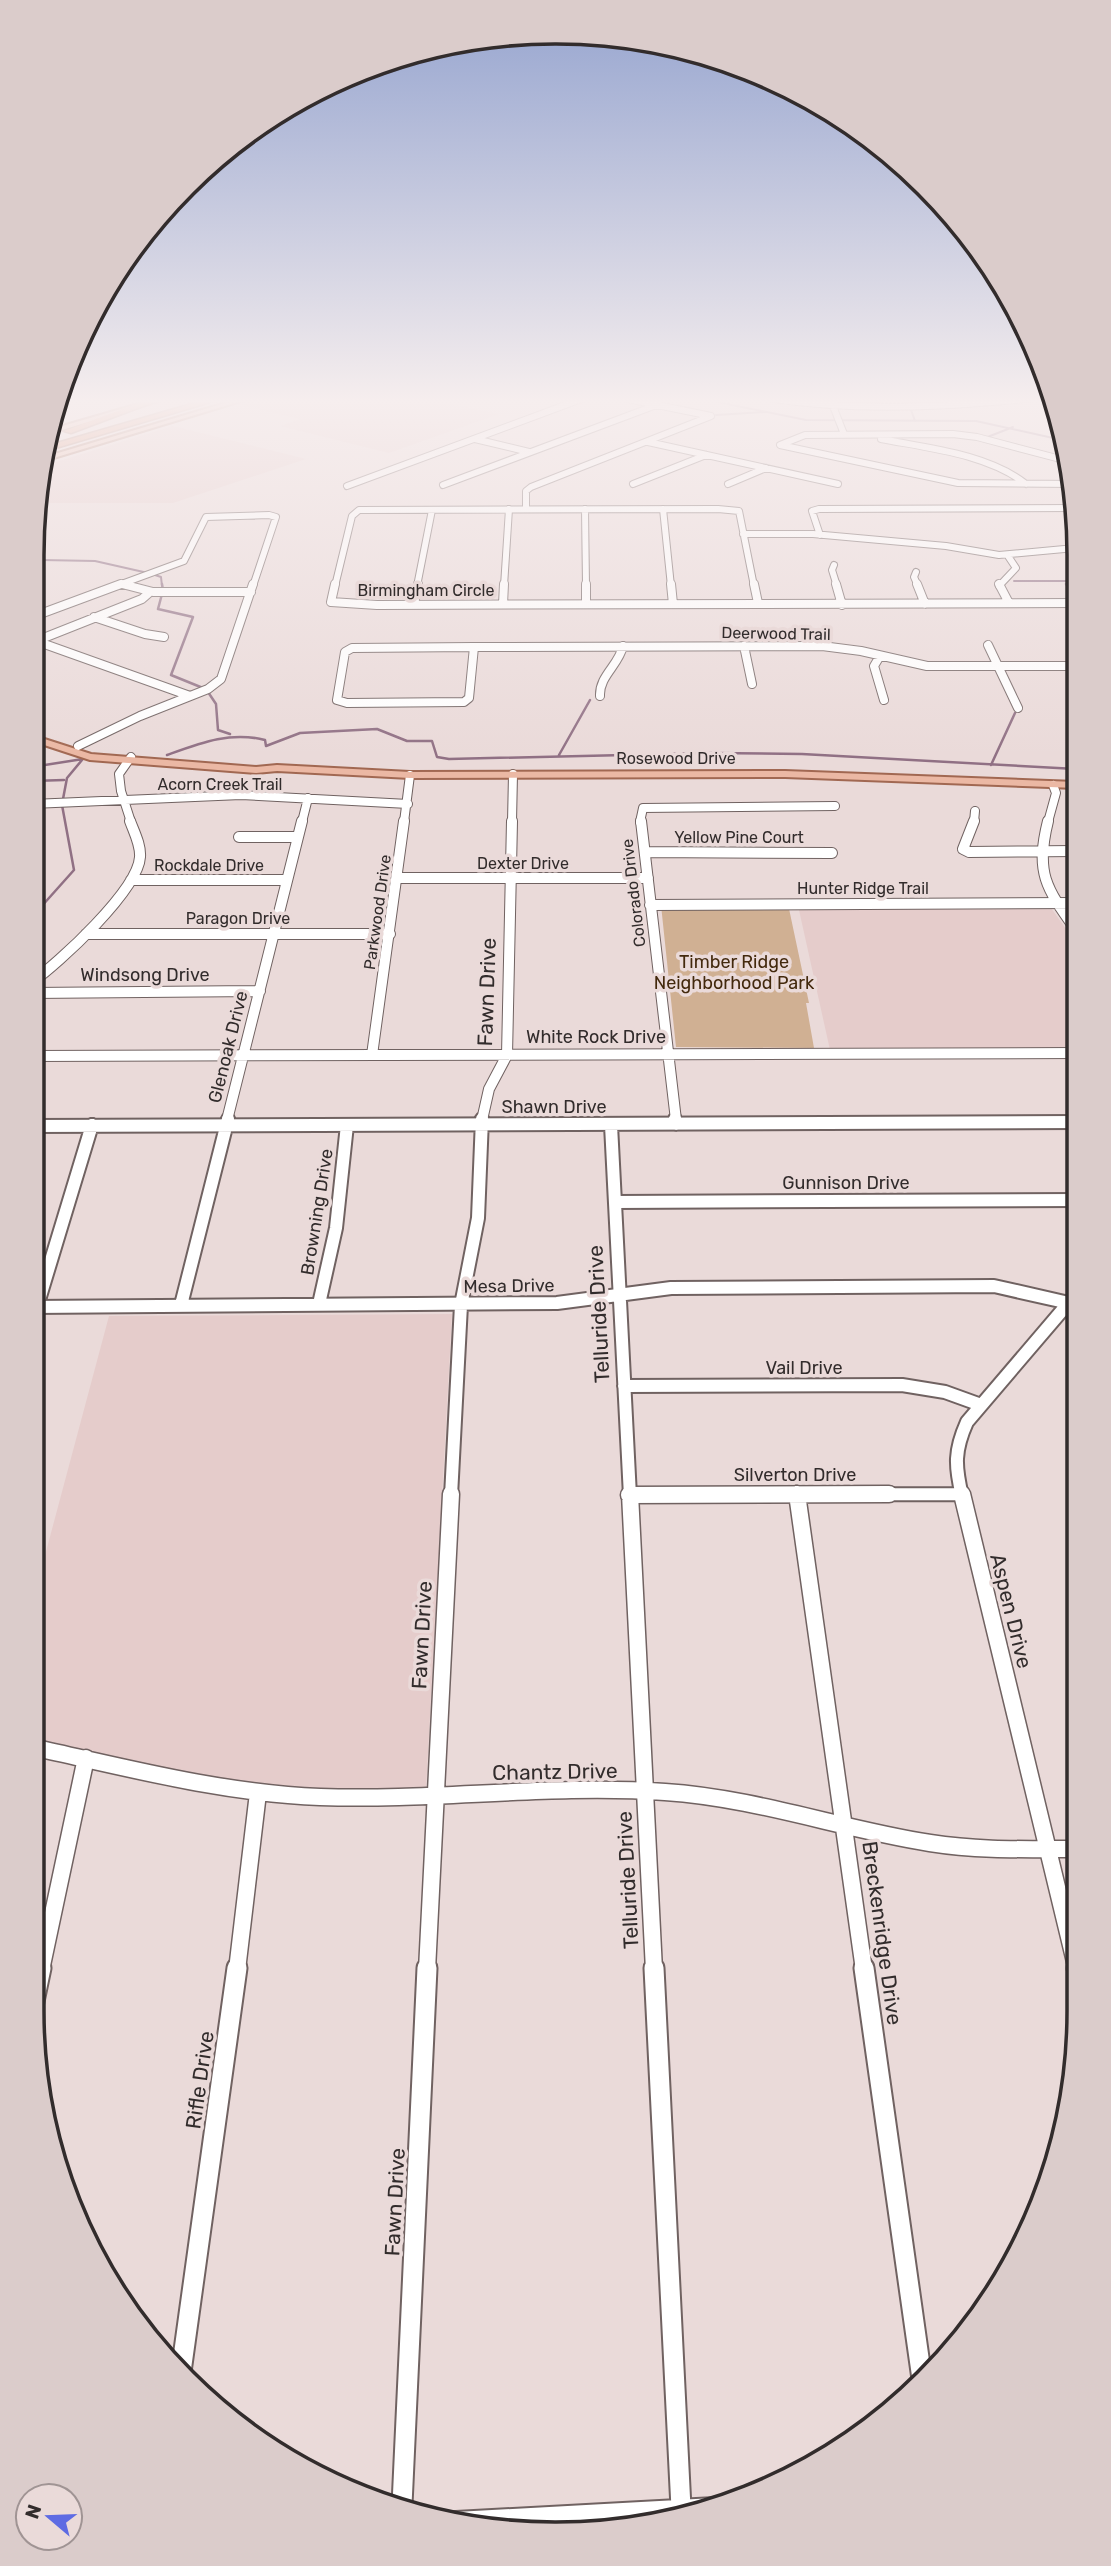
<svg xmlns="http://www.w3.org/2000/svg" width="1111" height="2566" viewBox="0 0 1111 2566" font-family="Rubik,sans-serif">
	<rect width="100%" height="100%" fill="#eadad9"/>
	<path fill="#e5cccb" d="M257 398H425L499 414 389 453 280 426 300 419 237 404Z
		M173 426 306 459 173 503H40L46 465Z
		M1051 908 1076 943 1077 1049 830 1050 799 910Z
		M452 1314 426 1789 333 1790 233 1783 32 1741V1604L109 1316Z"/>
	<path fill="#d0b093" d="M788 904 809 1003H806L814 1048 676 1047 661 905Z"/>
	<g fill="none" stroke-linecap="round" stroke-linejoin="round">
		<path stroke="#907084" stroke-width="2" d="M513 398H521
			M698 398 806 420 976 421 1062 440
			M660 403 674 398
			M910 407 915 421
			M716 415 766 412
			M985 438 1013 427
			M42 560 95 561 148 573
			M155 575 161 577 162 586
			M1014 581H1075
			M1067 586 1068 581"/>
		<path stroke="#907084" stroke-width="2.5" d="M162 584 163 590
			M1066 584 1075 600
			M162 594 158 609 193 617 171 675 203 688
			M208 692 216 704 218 730 230 734
			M167 755C200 743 230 731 265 740L266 746 300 733 377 729 407 741H432L437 757 449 759 710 753 802 754 1076 769
			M559 755 590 700
			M991 765 1015 713
			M32 767 83 759
			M32 781 64 780
			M63 799 67 778 82 760
			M32 917 74 870 62 805"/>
		<g stroke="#706261" stroke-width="8">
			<path id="minor-far5" d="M534 398H579
				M767 398C857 412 945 407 1035 398
				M1050 398 1052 401
				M831 401 844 434
				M475 439 529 452
				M881 439C928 448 988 454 1026 484
				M648 442 838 484
				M1068 461 977 437 953 434 805 435 780 445 958 483 1074 484
				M633 484 706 455
				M728 484 766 468
				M443 485 659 404
				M347 486 584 398
				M526 509V491L531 487 711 416 623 398
				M585 509 586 586
				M663 509 671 586
				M743 534H813L946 546 999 555 1075 548
				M820 535 812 511 819 509 1075 508
				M834 565 832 570 837 586
				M916 572 914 577 918 586
				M121 584 129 586
				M116 586 184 561 206 517 269 515 276 517 253 586
				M335 586 352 516 359 510 718 509 739 511 754 586
				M417 586 432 510
				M504 586 509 509
				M999 586 1016 568 1008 556"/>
		</g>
		<g stroke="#706261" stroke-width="10">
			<path id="minor-far4" d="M122 584 153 592H251
				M335 584 331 602 377 605 1075 603
				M586 584V604
				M671 584 673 604
				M754 584 758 603
				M836 584 842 605
				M917 584 925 604
				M999 584 1009 603
				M150 592 142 599 36 641 190 696
				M414 604 418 584
				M503 604 504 584
				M32 617 121 584
				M94 617 145 634 164 637
				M988 645 1018 708
				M744 646 752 684
				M474 647 469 698 464 702 347 703 337 700 345 652 352 648Z
				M474 647 822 646 861 651 927 666H1075
				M880 656 874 666 884 700
				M600 696C599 676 619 665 623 646
				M78 746 140 716 208 689 221 679 253 584
				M131 757 119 774 121 791 131 822
				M32 804 241 795 408 804
				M302 822 308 798
				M404 822 410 775
				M512 822 513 774
				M640 822 643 808 835 806
				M974 822 975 811
				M1048 822 1056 793 1053 785"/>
		</g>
		<g stroke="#706261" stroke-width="12">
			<path id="minor-far3" d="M641 821 676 1120
				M974 821 963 849 969 852 1076 851
				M1048 821C1035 873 1046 888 1076 930
				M239 837H298
				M645 852 832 853
				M397 878H648
				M131 880H287
				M650 905 1076 903
				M86 934H390
				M32 982C59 963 138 890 140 857 141 845 134 832 130 821
				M32 993 260 991
				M372 1055 404 821
				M32 1056 1077 1053
				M227 1120 302 821
				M482 1120 489 1089 507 1055 512 821"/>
		</g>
		<g stroke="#706261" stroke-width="16">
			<path id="minor-far2" d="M675 1119 676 1124
				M611 1125 630 1496
				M32 1126 1077 1122
				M615 1202 1077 1200
				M319 1304 336 1228 347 1125
				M181 1305 228 1119
				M32 1307 557 1303 671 1288 994 1286 1069 1303
				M32 1323 92 1125
				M624 1386 902 1385 945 1392 981 1405
				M629 1495 961 1494
				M451 1496 461 1305 478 1218 482 1119
				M962 1496C955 1466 954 1451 967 1422L1077 1293"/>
		</g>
		<g stroke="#706261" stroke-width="19">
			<path id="minor-far1" d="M630 1494 654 1970
				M797 1494 864 1970
				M962 1494 1077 1970
				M629 1495 889 1494
				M32 1747C127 1768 222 1793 320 1797 435 1801 550 1784 665 1792 756 1798 841 1829 930 1843 980 1851 1029 1849 1079 1849
				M41 1970 86 1758
				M237 1970 258 1793
				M427 1970 451 1494"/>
		</g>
		<g stroke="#706261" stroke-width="23">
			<path id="minor" d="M654 1968 681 2508
				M864 1968 922 2379
				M1077 1968 1079 1976
				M32 2011 41 1968
				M181 2372 237 1968
				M402 2505 427 1968
				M447 2522 724 2507"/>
		</g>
		<g stroke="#a16852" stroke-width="4">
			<path id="major" d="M159 398H168L52 433V429Z
				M242 398H251L47 460 48 456Z
				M32 735 91 754 256 767 277 765 410 772 785 771 1076 782V788L785 777 410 778 277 771 256 773 90 760 32 741Z"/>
		</g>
		<g stroke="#a16852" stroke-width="3">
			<path id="highway" d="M212 398H224L49 450 50 445Z
				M144 401 151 403 71 433 64 431Z"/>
		</g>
		<use href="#minor-far5" stroke="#fff" stroke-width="6"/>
		<use href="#minor-far4" stroke="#fff" stroke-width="8"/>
		<use href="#minor-far3" stroke="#fff" stroke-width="10"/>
		<use href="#minor-far2" stroke="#fff" stroke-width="12"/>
		<use href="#minor-far1" stroke="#fff" stroke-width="16"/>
		<use href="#minor" stroke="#fff" stroke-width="19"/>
		<use href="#major" fill="#ebb8a4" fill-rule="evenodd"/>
		<use href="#highway" fill="#dd8967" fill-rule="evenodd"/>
	</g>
	<linearGradient id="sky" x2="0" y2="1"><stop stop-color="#95a4cf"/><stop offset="0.53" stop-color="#f6eeee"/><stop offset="1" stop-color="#f6eeee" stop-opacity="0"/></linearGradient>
	<rect width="1111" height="757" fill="url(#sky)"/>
	<g text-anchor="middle" stroke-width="7" stroke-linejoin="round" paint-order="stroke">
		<g font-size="16" fill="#322c2c" stroke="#eadad9">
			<text x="426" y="596">Birmingham Circle</text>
			<text transform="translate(776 633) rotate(1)" y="6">Deerwood Trail</text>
			<text x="676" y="764">Rosewood Drive</text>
			<text x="220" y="790">Acorn Creek Trail</text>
			<text x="739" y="843">Yellow Pine Court</text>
			<text x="523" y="869">Dexter Drive</text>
			<text x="209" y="871">Rockdale Drive</text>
			<text x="863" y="894">Hunter Ridge Trail</text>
			<text transform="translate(633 893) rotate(-97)" y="6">Colorado Drive</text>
			<text transform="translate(377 912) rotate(-82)" y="6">Parkwood Drive</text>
			<text x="238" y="924">Paragon Drive</text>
		</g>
		<g font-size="18" fill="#43290d" stroke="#eadad9">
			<text x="734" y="968">Timber Ridge<tspan x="734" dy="21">Neighborhood Park</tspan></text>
		</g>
		<g font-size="18" fill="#322c2c" stroke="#eadad9">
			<text x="145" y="981">Windsong Drive</text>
			<text x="596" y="1043">White Rock Drive</text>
			<text transform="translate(228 1047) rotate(-76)" y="6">Glenoak Drive</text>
			<text x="554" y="1113">Shawn Drive</text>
			<text x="846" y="1189">Gunnison Drive</text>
			<text transform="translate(317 1212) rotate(-81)" y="6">Browning Drive</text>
			<text transform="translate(509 1286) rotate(-1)" y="6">Mesa Drive</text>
			<text x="804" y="1374">Vail Drive</text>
			<text x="795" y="1481">Silverton Drive</text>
		</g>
		<g font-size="21" fill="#322c2c" stroke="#eadad9">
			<text transform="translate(487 992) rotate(-88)" y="7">Fawn Drive</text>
			<text transform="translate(599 1314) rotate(-93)" y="7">Telluride Drive</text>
			<text transform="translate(1011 1611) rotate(76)" y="7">Aspen Drive</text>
			<text transform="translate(422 1635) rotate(-87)" y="7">Fawn Drive</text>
			<text transform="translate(555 1772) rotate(-1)" y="7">Chantz Drive</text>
			<text transform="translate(628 1880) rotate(-93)" y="7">Telluride Drive</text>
			<text transform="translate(882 1933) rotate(82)" y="7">Breckenridge Drive</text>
			<text transform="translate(200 2080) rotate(-82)" y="7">Rifle Drive</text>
			<text transform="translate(395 2202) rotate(-87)" y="7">Fawn Drive</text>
		</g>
	</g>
	<path d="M0 0H1111V2566H0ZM555 44H556A511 511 0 0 1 1067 555V2011A511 511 0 0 1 556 2522H555A511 511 0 0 1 44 2011V555A511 511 0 0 1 555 44Z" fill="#dbcccb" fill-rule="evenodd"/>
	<path fill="none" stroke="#322c2c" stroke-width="3.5" d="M555 44H556A511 511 0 0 1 1067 555V2011A511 511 0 0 1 556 2522H555A511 511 0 0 1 44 2011V555A511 511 0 0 1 555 44Z"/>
	<g transform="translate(49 2517) rotate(289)"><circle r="33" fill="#eadad9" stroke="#a09494" stroke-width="2"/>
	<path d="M0-5L12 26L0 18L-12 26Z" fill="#5e6be3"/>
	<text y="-10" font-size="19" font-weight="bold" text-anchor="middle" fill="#322c2c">N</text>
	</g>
</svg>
